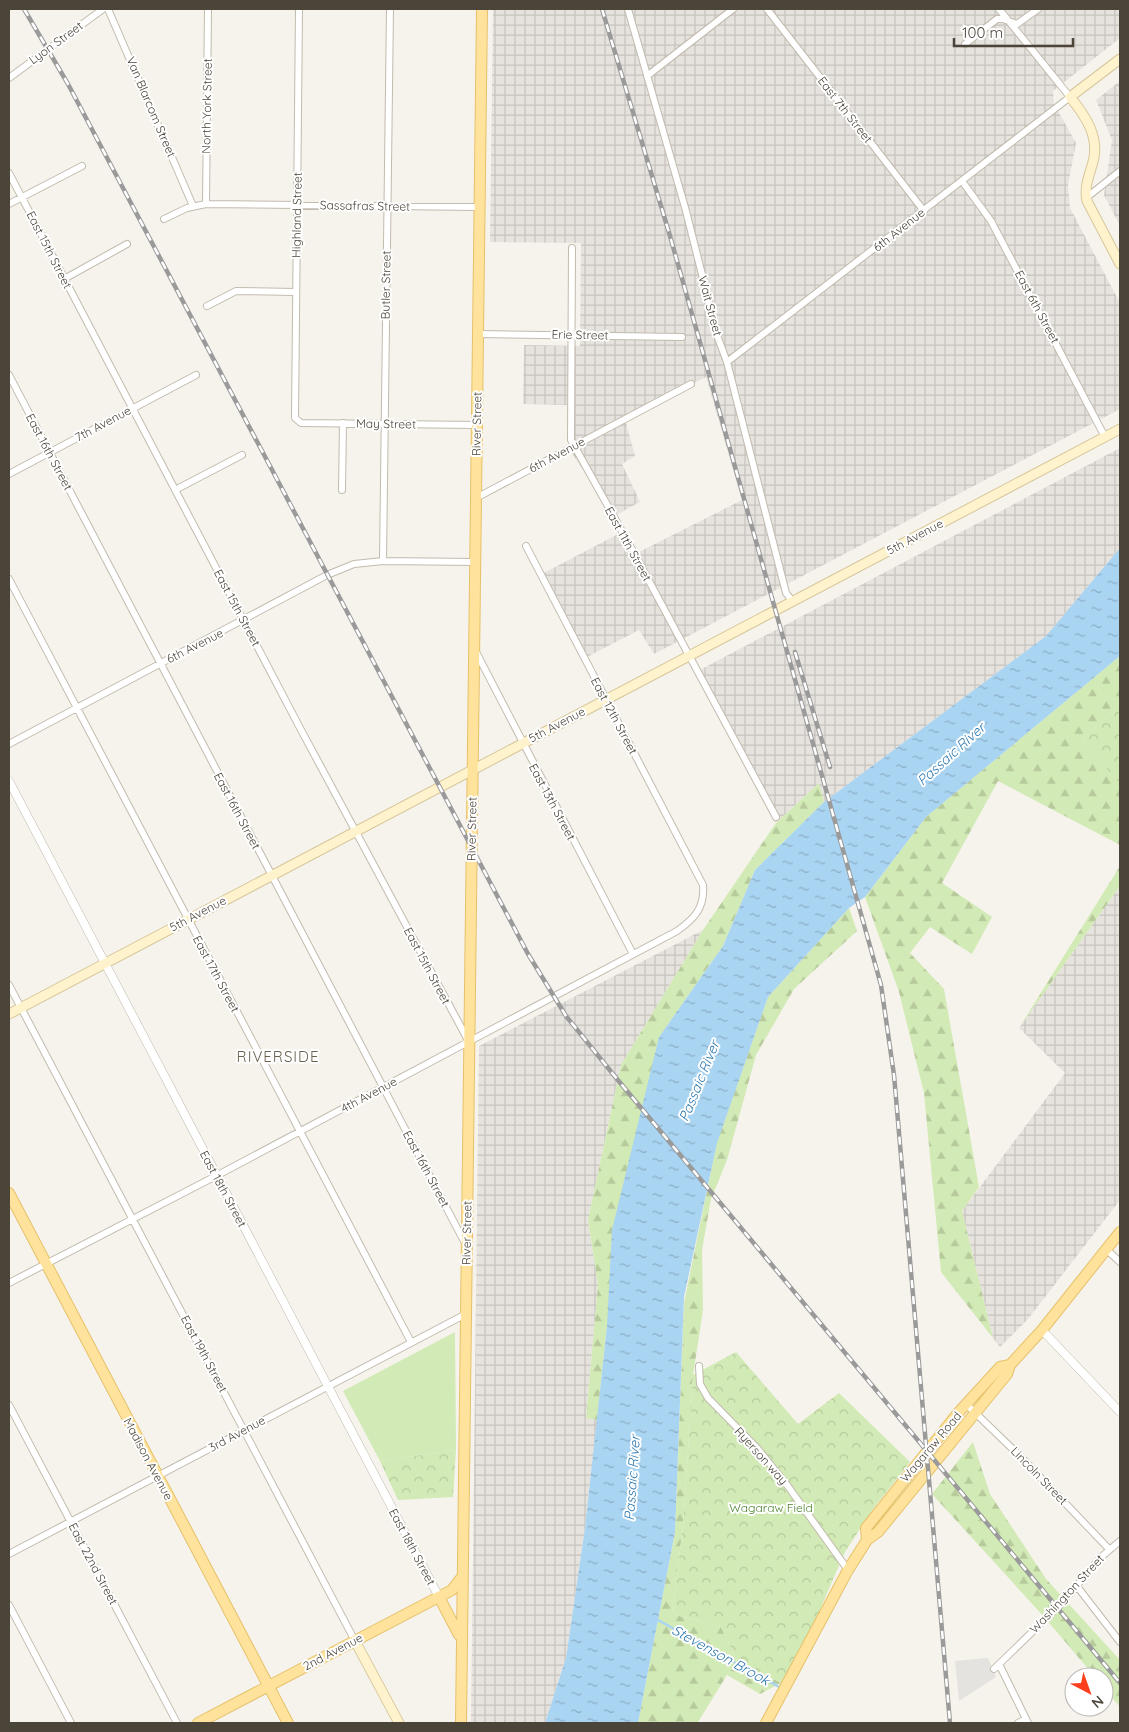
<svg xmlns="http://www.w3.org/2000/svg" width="1129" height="1732" viewBox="0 0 1129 1732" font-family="Quicksand,sans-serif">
	<defs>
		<pattern id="industrial-grid" width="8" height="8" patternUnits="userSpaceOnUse" patternTransform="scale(1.25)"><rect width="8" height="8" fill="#e6e2dd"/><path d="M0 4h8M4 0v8" fill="none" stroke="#c7c3be"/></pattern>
		<pattern id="forest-firs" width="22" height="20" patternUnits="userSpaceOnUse" patternTransform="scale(1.25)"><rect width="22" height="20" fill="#d2eab5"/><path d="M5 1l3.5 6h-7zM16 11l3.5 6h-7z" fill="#b6ca9c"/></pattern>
		<pattern id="park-crowns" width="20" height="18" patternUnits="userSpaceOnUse" patternTransform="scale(1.25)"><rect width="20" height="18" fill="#d2eab5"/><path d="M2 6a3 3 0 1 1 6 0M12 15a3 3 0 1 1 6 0" fill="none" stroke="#b6ca9c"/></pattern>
		<pattern id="water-ripples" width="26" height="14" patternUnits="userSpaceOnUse" patternTransform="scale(1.25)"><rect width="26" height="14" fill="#a9d4f2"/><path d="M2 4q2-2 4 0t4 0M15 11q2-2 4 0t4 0" fill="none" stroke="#8caec5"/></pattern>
	</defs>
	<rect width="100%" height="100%" fill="#f6f3ec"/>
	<path fill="url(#industrial-grid)" d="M493 9H1120V38L1053 91 1054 104 1076 143 1068 185 1070 208 1120 303V409L654 654 639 630 583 659 540 575 622 532 635 554 742 500 706 377 625 419 635 456 622 464 640 502 614 516 569 449 570 405 523 404 524 345 580 346 581 243 490 242Z
		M1120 81V226L1104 195 1112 140 1096 100Z
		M1120 448V548L1046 636 824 802 818 784 776 823 696 672Z
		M1120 886V1200L1028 1319 1000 1347 993 1338 962 1211 1065 1073 1019 1028Z
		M703 930 621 1065 588 1220 598 1285 586 1418 597 1420 585 1528 566 1658 545 1723H471L479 1046Z"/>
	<path fill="#d2eab5" d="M455 1332 456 1450 380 1461 343 1391Z"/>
	<path fill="url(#forest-firs)" d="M1120 656V704L1082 740 1120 784V845L998 781 942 883 992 917 972 954 930 927 910 953 944 989 979 1187 962 1211 993 1338 941 1272 924 1093 899 992 865 897 926 817Z
		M819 783 824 802 755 870 723 946 659 1037 607 1326 597 1420 586 1418 598 1285 588 1220 621 1065 703 930 776 823Z
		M1120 866V886L1019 1028Z
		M849 908 857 931 794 989 756 1055 727 1160 711 1199 702 1250 703 1310 693 1375 683 1526 672 1614 721 1627 736 1659 781 1683 760 1694 727 1675 698 1722 638 1723 675 1532 684 1303 717 1142 768 997Z
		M973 1442 990 1494 1046 1579 1120 1660V1707L1104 1688V1677H1095L1045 1618 932 1494Z"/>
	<path fill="url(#park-crowns)" d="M1120 704V784L1082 740Z
		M736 1352 798 1424 839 1393 910 1462 873 1509 845 1552 818 1614 781 1683 736 1659 721 1627 672 1614 683 1526 693 1375Z
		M456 1450 453 1497 398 1500 380 1461Z"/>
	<path fill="#e5e3e0" d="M988 1658 996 1677 959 1701 955 1661Z"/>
	<path fill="url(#water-ripples)" d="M1120 548V656L926 817 865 897 849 908 768 997 717 1143 684 1297 675 1532 638 1723H545L566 1658 585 1528 607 1326 612 1230 659 1037 723 946 755 870 824 802 1046 636Z"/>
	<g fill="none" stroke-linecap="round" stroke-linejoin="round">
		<path stroke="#a9d4f2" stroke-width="2.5" d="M658 1620 781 1688"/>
		<g stroke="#c2bbae" stroke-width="8">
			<path id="minor" d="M108 9 193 206
				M299 9 295 418 301 423 477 425
				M628 9 686 211 718 338 727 362 786 593 793 602
				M767 9 924 211
				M965 44 997 19H1003L1017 24 1038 9
				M647 76 733 9
				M9 78 103 9
				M9 173 300 728 469 1042
				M962 181 991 221 1105 437
				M1086 198 1120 171
				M9 204 82 166
				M206 204 208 9
				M164 219 187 208 206 204 479 207
				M572 248 571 440 628 542 776 817
				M64 279 127 244
				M207 306 236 291 296 292
				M478 334 682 337
				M727 362 1070 97 999 9
				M9 375 466 1245
				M9 474 196 375
				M175 490 242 455
				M342 490 343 423
				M476 498 691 384
				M383 561 390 9
				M9 579 411 1342
				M476 652 633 954
				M9 744 327 575 354 564 383 561 475 562
				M9 985 355 1641
				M1107 1250 1120 1262
				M9 1283 216 1176 677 931C694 919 705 908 703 885L526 546
				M699 1366 700 1384 708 1398 757 1448 787 1485 848 1570
				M966 1404 1022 1458 1109 1549
				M9 1405 177 1723
				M9 1554 466 1314
				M1076 1585 1120 1642
				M9 1605 71 1723
				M999 1664 1028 1723
				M994 1669 1061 1604 1100 1558 1120 1541
				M1018 1723 1026 1719"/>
		</g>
		<g stroke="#c2bbae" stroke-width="9">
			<path id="tertiary" d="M9 781 439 1597
				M1042 1330 1120 1412"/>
		</g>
		<g stroke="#d6c79b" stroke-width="11">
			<path id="secondary" d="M1120 59 1070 97C1085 115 1100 137 1093 162 1089 176 1084 187 1087 201L1120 264
				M9 1014 1120 429
				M355 1641 399 1723"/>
		</g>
		<g stroke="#e6c16a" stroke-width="12">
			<path id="primary" d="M9 1193 288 1723
				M867 1540 866 1528 958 1413 1000 1367 1010 1365
				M439 1597 459 1635
				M198 1723 452 1590 462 1577
				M461 1723 482 9
				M766 1723 848 1570 867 1540 878 1532 1007 1374 1010 1365 1042 1330 1120 1232"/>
		</g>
		<use href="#minor" stroke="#fff" stroke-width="6"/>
		<use href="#tertiary" stroke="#fff" stroke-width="8"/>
		<use href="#secondary" stroke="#fff3cd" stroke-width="9"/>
		<use href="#primary" stroke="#ffe39c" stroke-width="10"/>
		<g stroke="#9a9a9a" stroke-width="4.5">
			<path id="rail" d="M24 9 68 84 528 954 566 1016 617 1079 1120 1683
				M602 9 670 236 881 985 894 1075 950 1723
				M795 652 830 767"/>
		</g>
		<use href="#rail" stroke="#fff" stroke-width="2.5" stroke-dasharray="8" stroke-linecap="butt"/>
	</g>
	<g text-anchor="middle" stroke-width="4" stroke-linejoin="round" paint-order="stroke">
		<g font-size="12" fill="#4b4439" stroke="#fff">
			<text transform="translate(56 43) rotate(-36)" y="4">Lyon Street</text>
			<text transform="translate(207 106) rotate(-89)" y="4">North York Street</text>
			<text transform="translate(151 107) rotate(67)" y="4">Van Blarcom Street</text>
			<text transform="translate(845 110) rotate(52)" y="4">East 7th Street</text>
			<text transform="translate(365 206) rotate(1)" y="4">Sassafras Street</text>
			<text transform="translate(297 215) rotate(-89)" y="4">Highland Street</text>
			<text transform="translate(899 230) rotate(-38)" y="4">6th Avenue</text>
			<text transform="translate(49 250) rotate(63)" y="4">East 15th Street</text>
			<text transform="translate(386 285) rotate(-89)" y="4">Butler Street</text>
			<text transform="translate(710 306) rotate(75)" y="4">Wait Street</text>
			<text transform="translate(1037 307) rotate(62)" y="4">East 6th Street</text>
			<text transform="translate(580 335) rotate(1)" y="4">Erie Street</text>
			<text transform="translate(103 424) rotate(-28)" y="4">7th Avenue</text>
			<text transform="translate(386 424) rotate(1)" y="4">May Street</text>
			<text transform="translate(477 424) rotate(-89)" y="4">River Street</text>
			<text transform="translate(49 452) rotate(62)" y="4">East 16th Street</text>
			<text transform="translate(557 455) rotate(-28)" y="4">6th Avenue</text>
			<text transform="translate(915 537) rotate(-28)" y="4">5th Avenue</text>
			<text transform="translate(628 544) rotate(61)" y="4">East 11th Street</text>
			<text transform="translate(237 608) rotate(62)" y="4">East 15th Street</text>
			<text transform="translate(195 646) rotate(-27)" y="4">6th Avenue</text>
			<text transform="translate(614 716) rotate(62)" y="4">East 12th Street</text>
			<text transform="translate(557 725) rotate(-28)" y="4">5th Avenue</text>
			<text transform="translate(552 802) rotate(62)" y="4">East 13th Street</text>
			<text transform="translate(237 811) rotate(62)" y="4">East 16th Street</text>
			<text transform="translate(472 829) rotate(-89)" y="4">River Street</text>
			<text transform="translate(198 914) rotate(-28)" y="4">5th Avenue</text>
			<text transform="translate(427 966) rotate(62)" y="4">East 15th Street</text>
			<text transform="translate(216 974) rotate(62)" y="4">East 17th Street</text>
			<text transform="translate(369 1095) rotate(-28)" y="4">4th Avenue</text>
			<text transform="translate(426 1169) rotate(62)" y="4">East 16th Street</text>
			<text transform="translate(223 1189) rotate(62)" y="4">East 18th Street</text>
			<text transform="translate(467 1233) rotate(-89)" y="4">River Street</text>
			<text transform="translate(204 1354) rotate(62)" y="4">East 19th Street</text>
			<text transform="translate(237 1434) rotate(-28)" y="4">3rd Avenue</text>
			<text transform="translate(931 1447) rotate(-50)" y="4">Wagaraw Road</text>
			<text transform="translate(761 1456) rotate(48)" y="4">Ryerson way</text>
			<text transform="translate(148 1459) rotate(62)" y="4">Madison Avenue</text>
			<text transform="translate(1039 1476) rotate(46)" y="4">Lincoln Street</text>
			<text transform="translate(412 1547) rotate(62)" y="4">East 18th Street</text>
			<text transform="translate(93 1564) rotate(62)" y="4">East 22nd Street</text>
			<text transform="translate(1067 1594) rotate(-47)" y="4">Washington Street</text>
			<text transform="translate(333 1652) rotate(-28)" y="4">2nd Avenue</text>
		</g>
		<g font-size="12" fill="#4a7f2a" stroke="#fff">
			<text x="771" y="1512">Wagaraw Field</text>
		</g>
		<g font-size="14" font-style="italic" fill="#2e7ab2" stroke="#fff">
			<text transform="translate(951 754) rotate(-42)" y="5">Passaic River</text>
			<text transform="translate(699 1081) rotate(-68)" y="5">Passaic River</text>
			<text transform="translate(632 1478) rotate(-86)" y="5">Passaic River</text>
			<text transform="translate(721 1655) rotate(29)" y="5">Stevenson Brook</text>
		</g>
		<g font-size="15" letter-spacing="1" fill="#6e6250" stroke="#fff">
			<text x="278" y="1062">RIVERSIDE</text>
		</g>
	</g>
	<rect width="1129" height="1732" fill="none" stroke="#4b4439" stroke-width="20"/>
	<g transform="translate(1089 1692) rotate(139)"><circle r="24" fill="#ffffff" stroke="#b7b4b0"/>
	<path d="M0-4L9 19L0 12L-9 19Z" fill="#fc3f1d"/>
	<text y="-8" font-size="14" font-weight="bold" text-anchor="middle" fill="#4b4439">N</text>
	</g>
	<path d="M954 38v8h119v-8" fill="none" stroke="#4b4439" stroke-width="2.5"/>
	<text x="962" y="38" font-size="15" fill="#4b4439" stroke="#ffffff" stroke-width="4" paint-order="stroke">100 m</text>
</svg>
